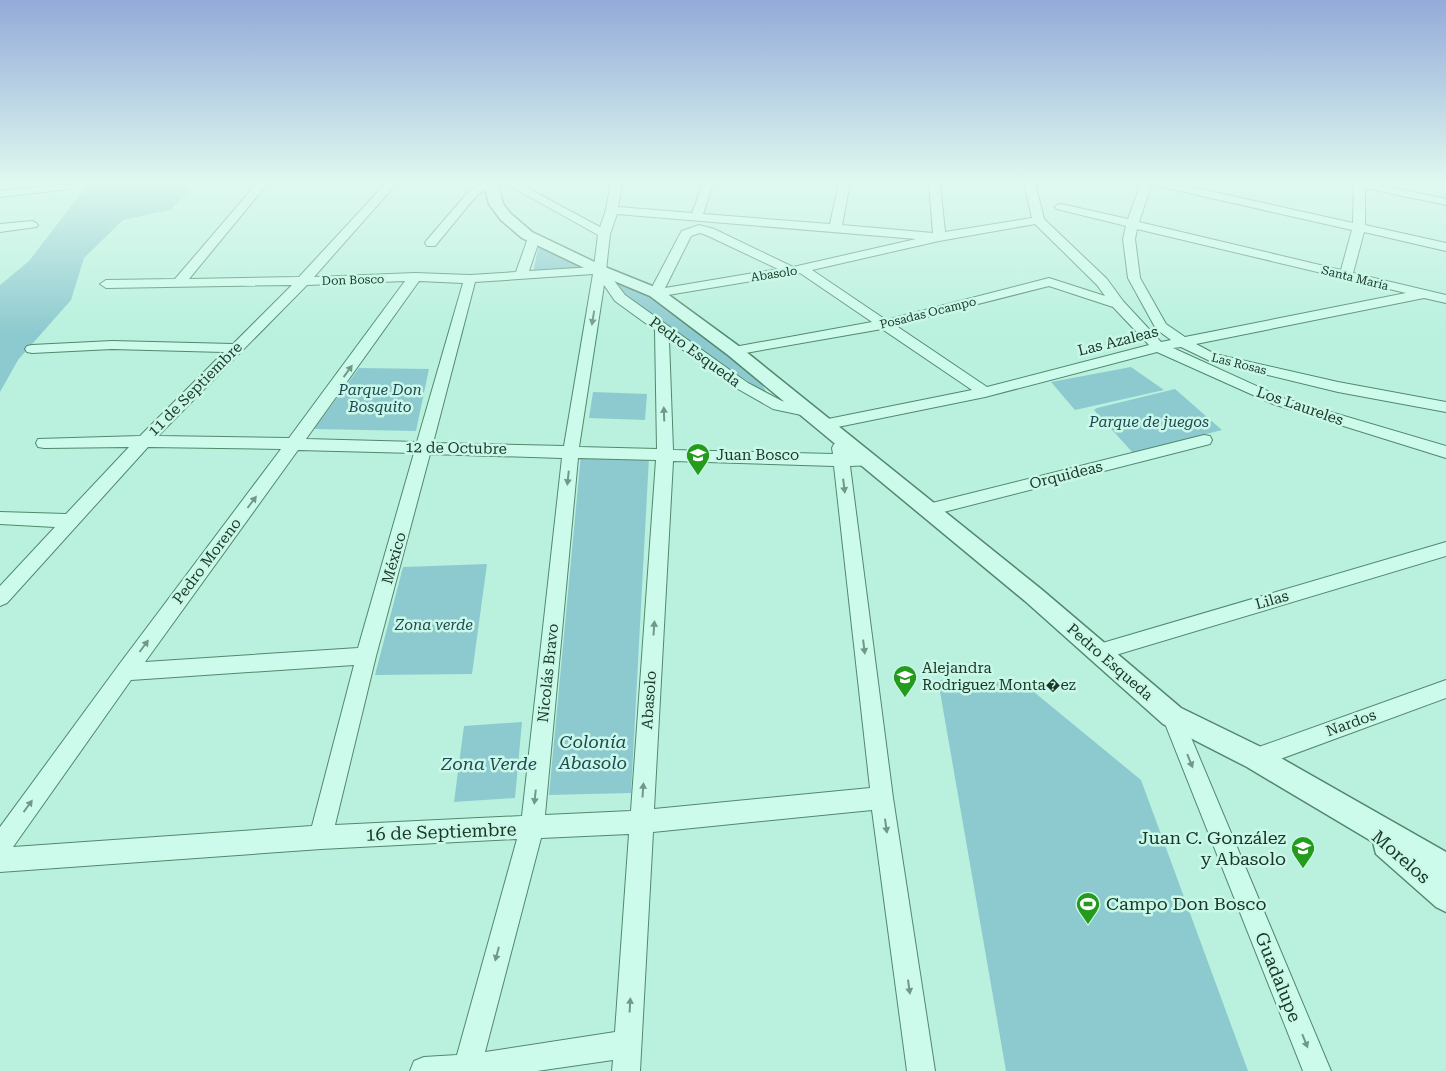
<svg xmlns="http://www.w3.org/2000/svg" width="1446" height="1071" viewBox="0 0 1446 1071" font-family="'Roboto Serif',serif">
	<rect width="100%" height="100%" fill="#b9f1de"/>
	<path fill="#8dcacf" d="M89 183H196L170 210 123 220 84 258 71 300 18 360 0 392V285L29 261Z
		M539 244 587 268 533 273Z
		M612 278 657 297 759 379 768 395 623 297Z
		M1131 367 1164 390 1075 410 1051 382Z
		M359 368 429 369 416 431 314 429Z
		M1175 389 1222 430 1133 453 1094 410 1097 408Z
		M593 392 647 394 645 420 589 418Z
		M581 454 649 457 631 793 549 795Z
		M487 564 472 674 375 675 403 567Z
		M938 680 1023 683 1141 780 1248 1071H1006Z
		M522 722 515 798 454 802 464 726Z"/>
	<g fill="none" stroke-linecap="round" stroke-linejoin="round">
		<g stroke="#53886d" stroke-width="2">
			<path id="minor" d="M257 183H268L189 279 299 277 386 183H397L314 277 415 273 470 275 516 272 528 238 534 234 540 238 529 271 594 267 598 235 505 183H518L600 227 606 210 611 183H622L618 207 692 213 702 187 705 183H716L711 190 703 214 830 224 839 183H850L842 225 933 233 929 183H940L945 232 1032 218 1024 183H1035L1044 219 1107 279 1123 301 1161 342 1171 340 1156 329 1128 278 1123 239 1126 226 1057 209 1055 207 1057 205 1061 204 1128 219 1141 183H1152L1139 222 1341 270 1352 230 1158 186 1153 183H1174L1353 223 1354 186 1351 183H1372L1446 199V205L1365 188V225L1446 243V251L1364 232 1353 273 1446 295V303L1424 298 1196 344 1215 354 1338 382 1446 402V412L1338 392 1210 361 1181 347 1173 348 1283 398 1446 446V458L1273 404 1157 352 985 397 823 430 818 429 815 425 818 421 823 420 972 390 882 329 734 355 729 354 727 351 729 348 734 347 872 322 800 273 656 297 651 296 649 293 680 234 682 231 699 225 714 229 793 267 916 239 617 214 610 234 606 270 625 295 748 383 782 401 811 407 814 411 811 415 806 416 773 409 738 389 669 340 673 450 833 454 832 448 834 444 840 442 846 444 849 455 874 457 876 461 874 465 850 466 893 798 935 1071H907L872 810 653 832 640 1071H612L613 1060 537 1071H410L414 1061 424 1057 457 1055 517 839 321 849 0 872V827L118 666 281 449 148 447 7 603 0 606V586L55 527 0 524V512L66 514 129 447 44 448 38 447 36 443 38 439 140 436 224 352 112 349 32 353 27 352 25 349 27 346 32 345 112 341 233 344 292 285 106 288 100 284 106 280 175 279ZM1035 224 1097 285 1105 296 1049 278 886 320 812 270 939 241ZM1137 229 1406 293 1185 337 1166 324 1140 278 1135 239ZM700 233 706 235 778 269 665 288 691 236ZM593 274 564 446 433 443 475 282ZM405 281 289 438 158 436 307 285ZM419 281 463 283 417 442 306 439ZM604 285 615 301 655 330 657 449 579 447ZM1049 286 1113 307 1149 345 987 387 895 325ZM298 450 414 453 358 648 145 662ZM430 454 562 458 522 816 335 825 376 656ZM578 458 656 460 631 811 545 815ZM673 461 834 466 870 788 654 809ZM354 665 312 826 13 847 131 680ZM629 834 615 1032 485 1052 541 838Z
				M484 183 497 184 477 195 435 246H427L425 243 427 240 469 191Z
				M64 184 68 185 70 187 68 189 0 197V191Z
				M32 221 36 223 38 225 36 227 0 232V224Z
				M1204 435 1210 436 1212 440 1210 444 928 516 922 514 919 510 922 506 928 504Z
				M1446 542V556L1099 660 1092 658 1089 652 1092 646 1099 644Z
				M1446 680V698L1256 768 1248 765 1245 758 1248 751 1256 748Z
				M1172 707 1179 709 1182 716 1331 1071H1303L1162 716 1165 709Z"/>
		</g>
		<g stroke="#53886d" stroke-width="3">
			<path id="tertiary" d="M484 183H498L503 204 511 214 532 232 605 267 662 290 740 347 1041 589 1181 708 1265 749 1446 852V912L1436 907 1376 854 1373 842 1247 767 1163 724 1025 601 728 355 650 296 595 273 522 238 501 220 489 204Z"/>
		</g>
		<use href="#minor" fill="#ccfbeb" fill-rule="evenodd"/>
		<use href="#tertiary" fill="#ccfbeb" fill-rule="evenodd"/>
	</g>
	<defs><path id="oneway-solid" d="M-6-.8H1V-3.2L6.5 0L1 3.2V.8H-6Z" transform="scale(1.25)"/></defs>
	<g fill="#729888">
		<use href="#oneway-solid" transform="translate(593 318) rotate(99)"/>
		<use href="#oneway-solid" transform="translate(348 371) rotate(-54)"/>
		<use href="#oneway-solid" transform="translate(664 414) rotate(-92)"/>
		<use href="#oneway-solid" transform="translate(568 478) rotate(96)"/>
		<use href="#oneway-solid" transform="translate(844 486) rotate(83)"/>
		<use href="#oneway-solid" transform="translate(252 502) rotate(-53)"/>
		<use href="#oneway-solid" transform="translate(654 628) rotate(-86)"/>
		<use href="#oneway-solid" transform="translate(144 646) rotate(-53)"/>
		<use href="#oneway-solid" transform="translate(864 647) rotate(83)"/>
		<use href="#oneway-solid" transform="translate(1190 761) rotate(68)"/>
		<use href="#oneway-solid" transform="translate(643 790) rotate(-86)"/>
		<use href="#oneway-solid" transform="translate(535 797) rotate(96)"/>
		<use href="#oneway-solid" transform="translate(28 806) rotate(-54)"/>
		<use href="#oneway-solid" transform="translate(886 826) rotate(82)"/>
		<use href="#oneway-solid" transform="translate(497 954) rotate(105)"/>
		<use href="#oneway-solid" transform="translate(909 987) rotate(82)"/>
		<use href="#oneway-solid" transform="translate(630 1005) rotate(-87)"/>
		<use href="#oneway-solid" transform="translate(1305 1041) rotate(68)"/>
	</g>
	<linearGradient id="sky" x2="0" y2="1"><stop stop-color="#93abd8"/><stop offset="0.55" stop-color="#e0f9f0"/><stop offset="1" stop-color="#e0f9f0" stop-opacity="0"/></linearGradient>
	<rect width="1446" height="333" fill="url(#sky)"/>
	<defs>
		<g id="school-pin" transform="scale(1.25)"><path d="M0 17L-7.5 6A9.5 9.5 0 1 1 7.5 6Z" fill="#259b1e" stroke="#c9f8e8"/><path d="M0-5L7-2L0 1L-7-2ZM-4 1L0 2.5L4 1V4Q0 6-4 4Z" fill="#fff"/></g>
		<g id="stadium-pin" transform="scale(1.25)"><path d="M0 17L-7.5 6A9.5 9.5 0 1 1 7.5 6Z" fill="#259b1e" stroke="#c9f8e8"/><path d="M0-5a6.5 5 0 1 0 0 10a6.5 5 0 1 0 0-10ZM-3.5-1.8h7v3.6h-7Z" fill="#fff"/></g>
	</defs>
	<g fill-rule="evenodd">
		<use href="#school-pin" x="698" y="455"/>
		<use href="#school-pin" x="905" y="677"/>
		<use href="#school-pin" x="1303" y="848"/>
		<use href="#stadium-pin" x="1088" y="904"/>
	</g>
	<g text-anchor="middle" stroke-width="5" stroke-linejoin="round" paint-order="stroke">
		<g font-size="12" fill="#193626" stroke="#c9f8e8">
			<text transform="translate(774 274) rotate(-9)" y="4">Abasolo</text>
			<text transform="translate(1355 278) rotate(14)" y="4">Santa María</text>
			<text transform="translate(353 280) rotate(-2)" y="4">Don Bosco</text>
			<text transform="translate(928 313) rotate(-14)" y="4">Posadas Ocampo</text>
			<text transform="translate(1239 364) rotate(14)" y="4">Las Rosas</text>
		</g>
		<g font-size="15" fill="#193626" stroke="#c9f8e8">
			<text transform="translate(1118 341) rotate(-14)" y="5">Las Azaleas</text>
			<text transform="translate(695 352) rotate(36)" y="5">Pedro Esqueda</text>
			<text transform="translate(195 389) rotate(-45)" y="5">11 de Septiembre</text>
			<text transform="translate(1300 406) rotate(19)" y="5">Los Laureles</text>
			<text transform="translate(456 448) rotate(1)" y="5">12 de Octubre</text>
			<text transform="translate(1066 475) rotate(-14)" y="5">Orquideas</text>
			<text transform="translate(394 558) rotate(-74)" y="5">México</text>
			<text transform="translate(207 561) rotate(-53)" y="5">Pedro Moreno</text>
			<text transform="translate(1272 600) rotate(-16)" y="5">Lilas</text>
			<text transform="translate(1110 662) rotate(41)" y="5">Pedro Esqueda</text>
			<text transform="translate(548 673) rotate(-84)" y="5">Nicolás Bravo</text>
			<text transform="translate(649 700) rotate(-86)" y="5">Abasolo</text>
			<text transform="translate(1351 723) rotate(-20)" y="5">Nardos</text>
		</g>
		<g font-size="15" font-style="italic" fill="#1e4854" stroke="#c9f8e8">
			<text x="380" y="395">Parque Don<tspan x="380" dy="17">Bosquito</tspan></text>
			<text x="1149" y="427">Parque de juegos</text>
			<text x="434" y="630">Zona verde</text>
		</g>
		<g font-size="15" fill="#193626" stroke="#c9f8e8" text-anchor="start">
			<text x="716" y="460">Juan Bosco</text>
			<text x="922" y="673">Alejandra<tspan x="922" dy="17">Rodriguez Monta�ez</tspan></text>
		</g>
		<g font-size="18" font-style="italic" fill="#1e4854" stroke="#c9f8e8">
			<text x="593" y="748">Colonía<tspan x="593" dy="21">Abasolo</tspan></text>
			<text x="489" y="770">Zona Verde</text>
		</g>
		<g font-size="18" fill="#193626" stroke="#c9f8e8">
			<text transform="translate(441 832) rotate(-2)" y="6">16 de Septiembre</text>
			<text transform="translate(1401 857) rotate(41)" y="6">Morelos</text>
			<text transform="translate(1278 977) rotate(68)" y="6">Guadalupe</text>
		</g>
		<g font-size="18" fill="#193626" stroke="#c9f8e8" text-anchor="end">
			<text x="1286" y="844">Juan C. González<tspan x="1286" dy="21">y Abasolo</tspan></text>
			<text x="1106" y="910" text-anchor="start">Campo Don Bosco</text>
		</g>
	</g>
</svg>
